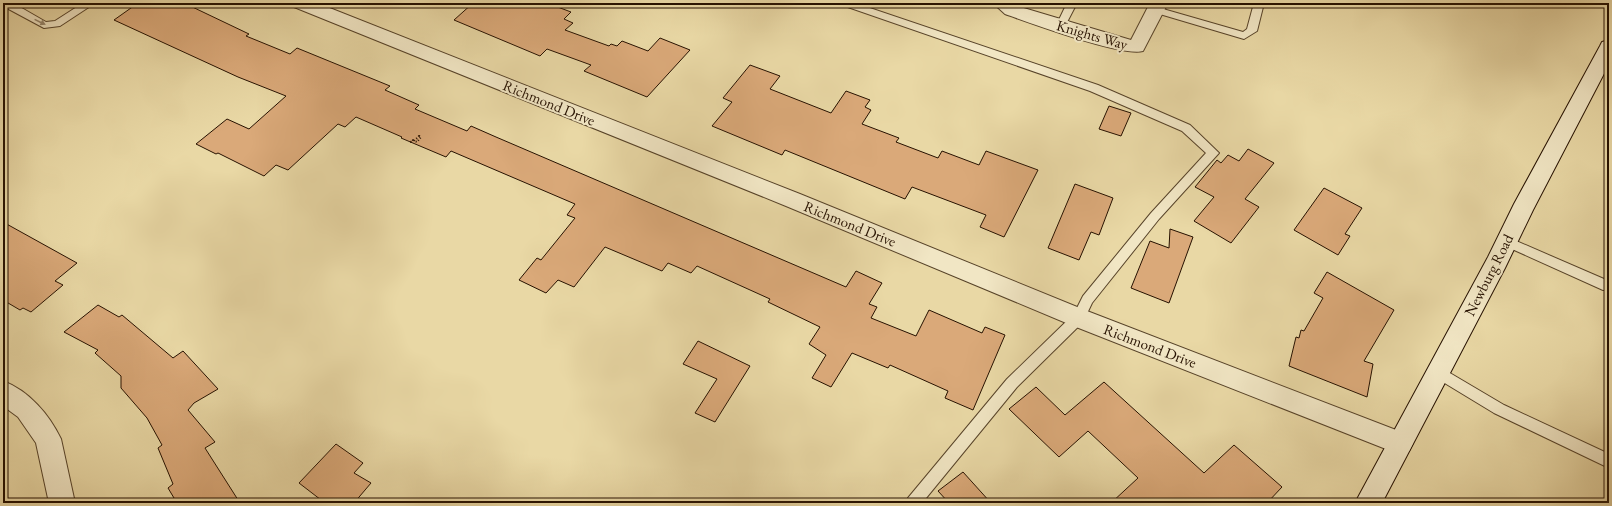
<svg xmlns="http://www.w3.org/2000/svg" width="1612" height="506" viewBox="0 0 1612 506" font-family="'EB Garamond',serif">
	<rect width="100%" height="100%" fill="#e9d8a5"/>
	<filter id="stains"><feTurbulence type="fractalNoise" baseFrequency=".005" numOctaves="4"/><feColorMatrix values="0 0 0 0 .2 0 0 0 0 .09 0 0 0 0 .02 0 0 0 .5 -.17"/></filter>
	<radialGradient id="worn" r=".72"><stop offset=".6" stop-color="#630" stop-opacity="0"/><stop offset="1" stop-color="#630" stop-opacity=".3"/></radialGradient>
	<path fill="#daa979" stroke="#261100" d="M138 3H184L249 34 246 36 290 54 297 48 390 86 385 90 419 105 415 109 467 131 471 126 496 137 846 287 856 271 882 283 869 304 877 307 871 318 916 336 929 310 982 333 985 327 1005 335 973 410 945 398 948 391 890 365 888 368 852 353 831 387 812 378 826 355 809 344 820 327 768 302 770 299 697 266 691 273 668 263 662 271 605 247 574 287 558 280 546 293 519 280 537 258 541 260 575 218 567 215 575 204 451 151 446 157 401 138 402 137 356 117 345 127 338 124 288 170 276 165 264 176 218 153 216 154 196 144 227 119 249 129 286 96 238 77 114 20Z
		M473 3H547L571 12 564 19 573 23 565 30 609 46 611 44 617 46 622 41 648 51 660 38 690 50 647 97 584 71 591 65 547 49 540 56 454 20Z
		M750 65 780 76 770 89 831 113 846 91 870 100 865 107 871 110 862 124 899 138 896 142 938 158 942 151 979 165 986 151 1038 170 1004 237 980 227 986 215 912 187 905 199 785 150 782 155 712 126 732 102 723 98Z
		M1109 106 1131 113 1121 136 1099 129Z
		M1248 149 1274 163 1245 199 1259 207 1231 243 1194 221 1214 197 1195 187 1217 160 1221 163 1228 155 1239 161Z
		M1075 184 1113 198 1099 235 1091 232 1079 260 1048 248Z
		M1324 188 1362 208 1345 234 1350 236 1338 255 1294 230Z
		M3 222 77 263 55 281 63 285 31 312 23 308 20 310 3 300Z
		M1170 229 1193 237 1169 303 1131 288 1150 241 1169 248Z
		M1327 272 1394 310 1364 361 1373 364 1367 397 1289 366 1296 337 1299 338 1301 330 1304 331 1323 298 1314 293Z
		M98 305 119 317 122 315 173 358 183 351 218 389 194 403 188 410 215 442 205 448 240 503H177L168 488 173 484 158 448 162 445 147 418 121 388V376L95 353 98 350 64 332Z
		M698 341 750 366 715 422 695 413 717 379 683 364Z
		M1104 382 1204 473 1234 445 1282 487 1267 503H1111L1138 478 1088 431 1059 457 1009 409 1036 387 1065 415Z
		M336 444 363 463 354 473 371 483 354 503H325L299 483Z
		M963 472 991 503H949L938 491Z"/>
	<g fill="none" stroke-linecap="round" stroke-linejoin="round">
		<g stroke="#574329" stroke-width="2">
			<path id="lane" d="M3 3H13L46 22 55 21 83 3H95L60 26 44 28 3 6Z
				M840 3H855L1098 85 1190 125 1219 153 1159 219 1092 303 1083 322 1017 387 922 503H906L908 498 1007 379 1074 314 1083 296 1151 213 1206 153 1182 131 1090 91 842 5Z
				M1067 3H1077L1064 28H1058L1056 26Z
				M1254 3H1264L1257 31 1244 39 1153 12 1151 10 1156 7 1243 32 1247 29Z
				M1507 237 1604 279 1609 277V290H1603L1503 245 1501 242 1503 239Z
				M1438 366 1504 405 1609 454V468L1494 413 1433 376 1431 372 1433 368Z"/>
		</g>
		<g stroke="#574329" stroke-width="2">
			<path id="street" d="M291 3H317L800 194 1087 311 1409 435 1413 443 1409 451 1400 455 1391 451 1071 325 786 206 294 7Z
				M993 3H1014L1017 6 1131 40 1150 3H1168L1143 51C1122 57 1031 23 1005 14Z
				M3 381C29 391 49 414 61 439L75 503H49L36 443 18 417 3 406Z"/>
		</g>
		<g stroke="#261100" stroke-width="2">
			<path id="secondary" d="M1609 40V64L1533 210 1505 268 1382 503H1355L1488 257 1514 204 1600 46 1602 42Z"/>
		</g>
		<path stroke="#261100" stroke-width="2" stroke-dasharray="1 2" stroke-linecap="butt" d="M419 136 421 137 417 142 414 141Z
			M413 140 412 142H411Z"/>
		<use href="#lane" fill="#f1e6c4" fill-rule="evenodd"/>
		<use href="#street" fill="#f1e6c4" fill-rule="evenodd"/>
		<use href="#secondary" fill="#f1e6c4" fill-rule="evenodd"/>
	</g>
	<defs><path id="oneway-solid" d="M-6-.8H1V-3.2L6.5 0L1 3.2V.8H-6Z"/></defs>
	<use fill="#96866c" href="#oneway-solid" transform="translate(40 22) rotate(26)"/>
	<g text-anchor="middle" stroke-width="4" stroke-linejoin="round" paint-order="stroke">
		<g font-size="15" fill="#261100" stroke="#f1e6c4">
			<text transform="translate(1092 35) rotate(16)" y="5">Knights Way</text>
			<text transform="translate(549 103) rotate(22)" y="5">Richmond Drive</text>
			<text transform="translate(850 224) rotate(22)" y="5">Richmond Drive</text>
			<text transform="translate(1489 275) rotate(-63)" y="5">Newburg Road</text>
			<text transform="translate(1150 346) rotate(21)" y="5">Richmond Drive</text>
		</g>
	</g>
	<rect width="1612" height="506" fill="none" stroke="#e9d8a5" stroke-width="16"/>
	<rect x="4" y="4" width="1604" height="498" fill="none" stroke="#261100" stroke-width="2"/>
	<rect x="8" y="8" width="1596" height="490" fill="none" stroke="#261100"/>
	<rect width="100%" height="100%" filter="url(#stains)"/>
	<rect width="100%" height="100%" fill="url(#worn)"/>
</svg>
